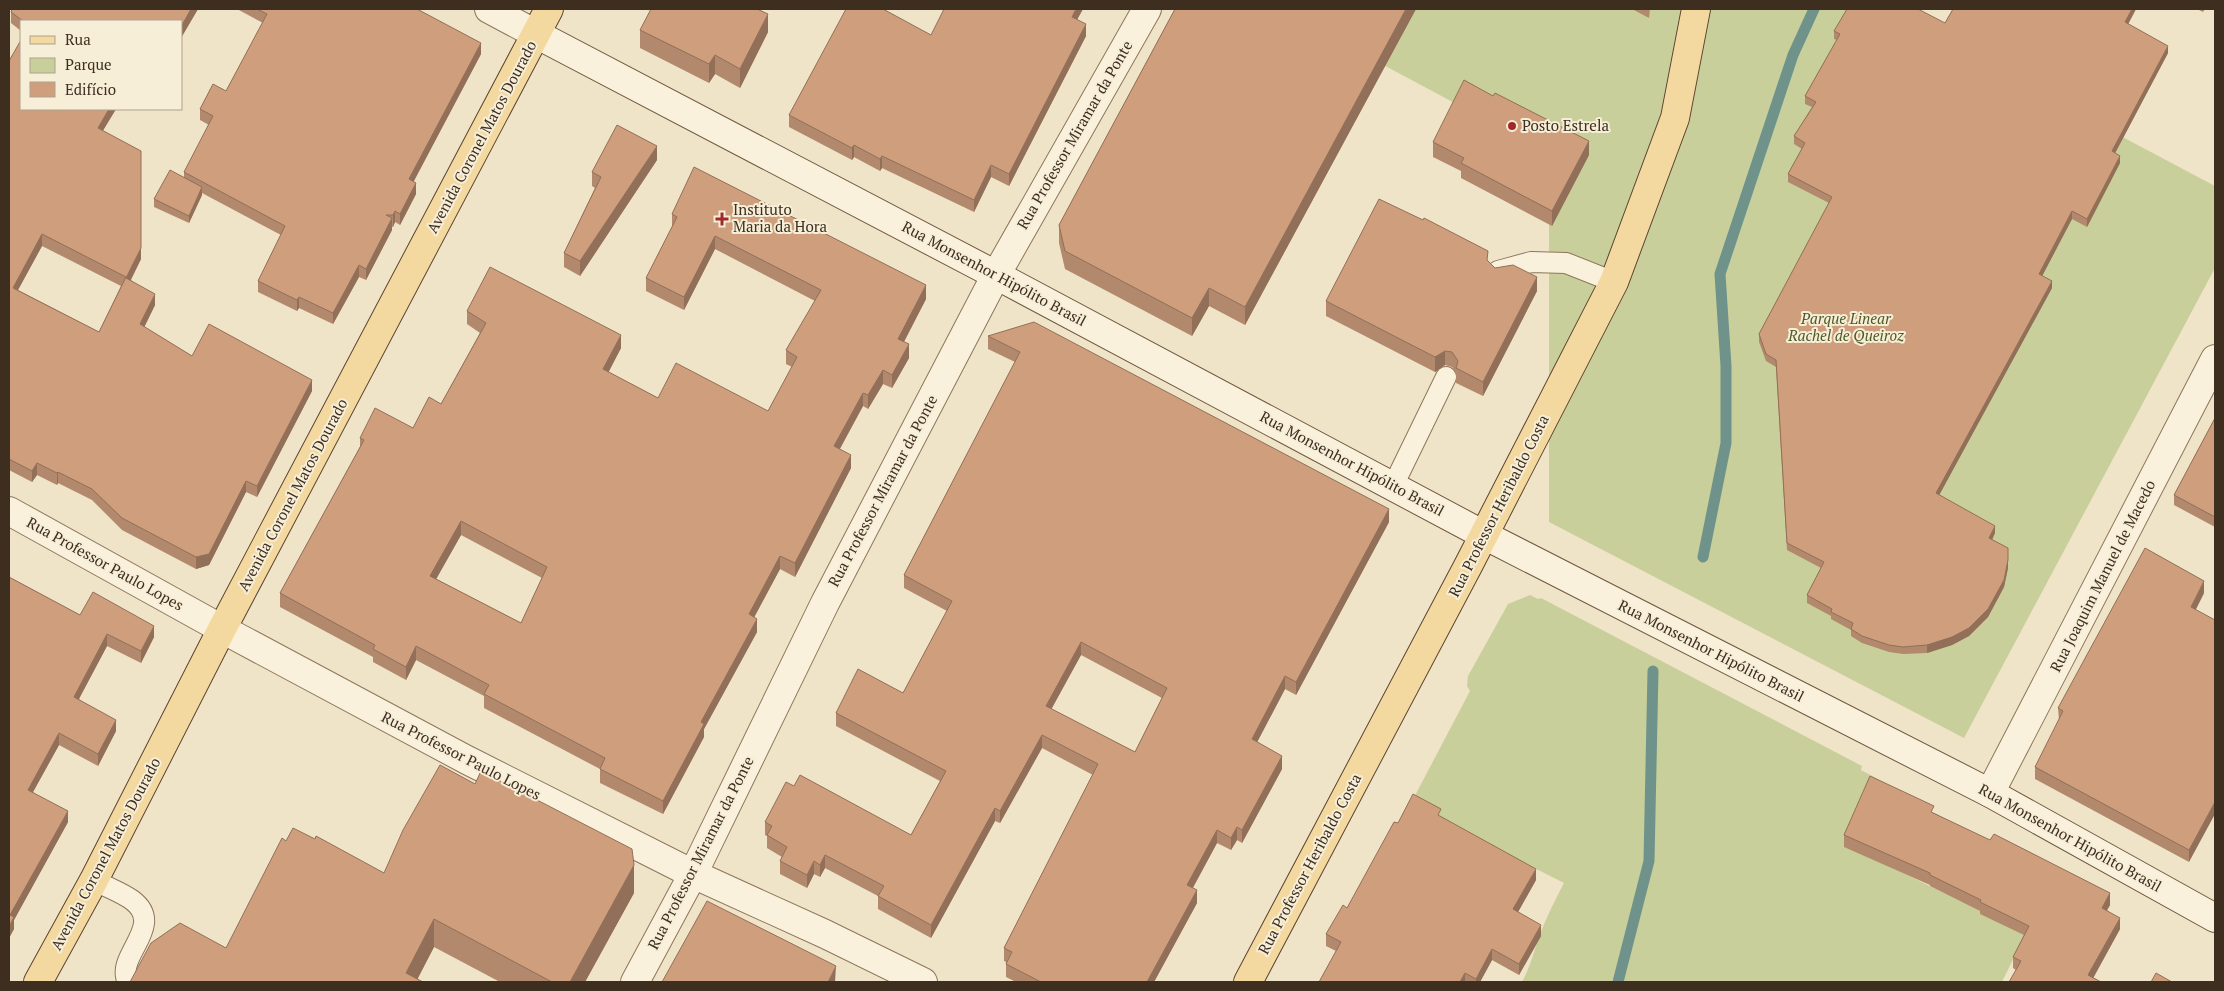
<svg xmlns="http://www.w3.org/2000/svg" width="2224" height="991" viewBox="0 0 2224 991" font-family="'PT Serif',serif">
	<rect width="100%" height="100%" fill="#f0e4c8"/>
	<path fill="#c9cf9b" d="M1279 9H1890L1913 26 2215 186V268L1964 738 1549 522V191L1516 136Z
		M1530 595 1538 599 1541 598 1862 766 1861 770 1926 805 1895 869 2026 933 2002 982H1522C1528 971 1531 961 1535 949 1542 926 1553 904 1564 883L1410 805 1470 691 1467 686 1468 676 1508 604Z"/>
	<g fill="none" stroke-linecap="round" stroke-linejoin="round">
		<path stroke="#6f938a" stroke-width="11" d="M1703 557 1726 443V366L1720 274 1793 55 1814 9
			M1618 982 1649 861 1653 671"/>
		<g stroke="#8d765c" stroke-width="22">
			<path id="service" d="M1498 271 1531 262 1566 263 1614 282
				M1393 486 1446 377
				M94 880C106 887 121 892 132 900 167 926 114 956 128 982"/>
		</g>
		<g stroke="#8d765c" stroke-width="30">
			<path id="minor" d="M489 9 536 34
				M9 511 222 629 467 760 693 874 825 934 923 982
				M1990 793 2215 359
				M635 982 693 874 825 603 996 275 1147 9"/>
		</g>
		<g stroke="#6f573f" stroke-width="30">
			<path id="secondary" d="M536 34 996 275 1484 535 1990 793 2215 918"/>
		</g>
		<g stroke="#5b4430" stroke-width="30">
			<path id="primary" d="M38 982 94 880 222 629 549 9
				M1248 982 1468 566 1614 282 1675 118 1696 9"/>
		</g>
		<use href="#service" stroke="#faf1dc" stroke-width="20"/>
		<use href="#minor" stroke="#faf1dc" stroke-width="28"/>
		<use href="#secondary" stroke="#faf1dc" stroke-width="28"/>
		<use href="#primary" stroke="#f3d9a0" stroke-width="28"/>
	</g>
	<path fill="#b2896c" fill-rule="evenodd" d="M198 9 181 38V21H21V31L11 23V12Z
		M237 9H417L481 54 414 181 416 194 400 225 395 222 393 227H392V230L366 280 359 277 333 324 299 308 297 311 258 292V281L281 235 202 193V195L189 223 154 207V199L184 177V172L209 125 200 120V109L226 91 263 23Z
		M1083 9 1077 19 1086 36 1009 186 991 177 974 212 882 168 880 171 854 157 852 160 789 127V115L931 35Z
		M1175 9H1416L1245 325 1209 306 1192 336 1065 269 1059 243V225Z
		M1632 9H1650L1649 18Z
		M1953 9H2136L2128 24 2168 53 2115 153 2120 163 2087 227 2072 219 2042 276 2052 288 1939 495 1995 533 1992 540 2008 568 2004 587 1988 617 1969 636 1952 645 1927 653 1903 654 1889 652 1862 643 1851 636V630L1831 619V616L1807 603V595L1821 568 1787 550 1776 367 1766 361 1759 342V334L1829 203 1788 182V174L1802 149 1794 144V136L1812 107 1805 104V96L1837 40 1834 39V31L1945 23Z
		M2197 9H2205L2203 12Z
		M640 30 768 32 740 88 715 74 709 83 640 48Z
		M9 61 21 109H116L103 130 141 259 131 280 155 305 144 327 192 356 312 391 257 497 246 492 209 565 196 569 122 530 92 500 58 483 57 485 37 475 32 482 9 470ZM42 246 121 286 99 332 18 290Z
		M1433 142 1589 155 1552 226 1461 178V171L1433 157Z
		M657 160 580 276 564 267V253L595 188 592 186V172Z
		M672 214 926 299 904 342 909 358 892 388 883 384 868 409 863 406 840 449 851 468 795 577 780 569 754 617 757 632 704 729V737L663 814 600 783V769L484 708V696L416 660 406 680 373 662V657L280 607V593L360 447V438L413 428 441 404 480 333 467 324V311L621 348 608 372 658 398 768 411 792 367 786 364V350L815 301 715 249 684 310 646 291V278L672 227ZM461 535 542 578 521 623 436 579Z
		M1488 261 1495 268 1537 291 1483 396 1456 383V374L1452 367 1445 365 1435 372 1326 316V301Z
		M988 336 1389 522 1296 695 1285 689 1257 742 1282 769 1242 843 1237 840 1231 850 1217 843 1193 888 1197 903 1154 982H1016L1006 977V962L1004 961V948L1093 775 1042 748 1000 823 995 821 931 938 878 909V896L825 868 820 877 814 874 807 888 780 874V861L782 857 767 848V836L765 835V822L794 786 911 835 940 781 836 726V713L903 693 947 611 904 588V575L1015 362 988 349ZM1081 655 1162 698 1135 752 1051 709Z
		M2215 418V527L2174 505V495Z
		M9 577 80 615 154 637 141 663 107 646 79 699 116 731 98 766 59 745 33 792 68 822 14 920V929L9 938Z
		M2204 593 2196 609 2189 862 2035 779V767L2059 720 2058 708Z
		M1934 813 2110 905 2107 910 2120 929 2093 978 2016 970 2013 968V957L2024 935 1980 914V911L1930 886V885L1844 847V835Z
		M1441 817 1536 880 1518 912 1541 936 1519 975 1492 960 1480 982H1319L1336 951 1326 946V934L1347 908 1398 823Z
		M286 841 384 873 634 893 585 982H500L434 947 417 979 226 948Z"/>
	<path fill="#916f58" d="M191 9H198L181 38V27Z
		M1076 9H1083L1072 29V17Z
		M1406 9H1416L1245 325V307Z
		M2132 9H2136L2125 30V22Z
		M768 14V32L740 88V69Z
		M1086 24V36L1009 186V174Z
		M481 43V54L409 190V179Z
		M2168 46V53L2112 159V151Z
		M715 55V74L709 83V64Z
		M109 109H116L98 139V128Z
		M1589 141V155L1552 226V211Z
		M854 145V157L852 160V148Z
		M657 146V160L580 276V261Z
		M882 156V168L880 171V159Z
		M2120 156V163L2087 227V219Z
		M991 165V177L974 212V200Z
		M416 183V194L400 225V214Z
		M202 187V195L189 223V216Z
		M395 211V222L393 227V215Z
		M2072 211V219L2039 282V274Z
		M392 218V230L366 280V269Z
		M42 234V246L13 299V288Z
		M715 236V249L684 310V297Z
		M141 248V259L126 289V278Z
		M359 265V277L333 324V313Z
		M1537 277V291L1483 396V382Z
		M2052 281V288L1936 501V493Z
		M926 285V299L898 353V339Z
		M1209 288V306L1192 336V318Z
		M155 294V305L140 336V324Z
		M299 297V308L297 311V300Z
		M621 335V348L603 383V369Z
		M909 344V358L892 388V375Z
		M1445 351V365L1435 372V357Z
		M883 370V384L868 409V395Z
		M312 380V391L257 497V486Z
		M863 393V406L834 459V446Z
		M851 455V468L795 577V563Z
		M37 463V475L32 482V471Z
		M58 472V483L57 485V473Z
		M246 481V492L209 565 196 569V557Z
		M1389 509V522L1296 695V682Z
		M461 521V535L430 590V576Z
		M1995 526V533L1989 546V538Z
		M780 556V569L749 627V614Z
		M2008 560V568L2004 587 1988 617 1969 636 1952 645 1927 653V645Z
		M2204 581V593L2191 619V607Z
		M757 619V632L704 729V737L663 814V801L701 722Z
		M154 626V637L141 663V651Z
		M107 634V646L74 708V697Z
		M1081 642V655L1046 719V706Z
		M416 646V660L406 680V667Z
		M1285 676V689L1252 752V739Z
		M116 720V731L98 766V754Z
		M59 733V745L28 801V790Z
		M1042 735V748L1000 823V811Z
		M1282 756V769L1242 843V830Z
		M2215 802V814L2189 862V850Z
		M995 808V821L931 938V925Z
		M68 811V822L14 920V929L9 938V927L10 915Z
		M1237 827V840L1231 850V838Z
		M1217 830V843L1187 898V885Z
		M825 855V868L820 877V865Z
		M814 861V874L807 888V875Z
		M634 865V893L585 982H570Z
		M1536 869V880L1513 921V909Z
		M1197 890V903L1154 982H1147Z
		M2110 893V905L2102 919V908Z
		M2120 918V929L2091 982 2088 975Z
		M434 919V947L416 982 406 973Z
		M1541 925V936L1519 975V964Z
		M1492 949V960L1480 982H1476V979Z
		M836 966 835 982H828Z
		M1465 973V982H1460Z"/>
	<path fill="#cf9f7d" stroke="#916f58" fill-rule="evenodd" d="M12 9H191L181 27V21H23L11 12Z
		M257 9H417L481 43 409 179 416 183 400 214 395 211 393 215H386L392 218 366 269 359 265 333 313 299 297 297 300 258 281 285 226 184 172 213 116 200 109 213 84 226 91 267 14Z
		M651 9H757L768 14 740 69 715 55 709 64 640 30Z
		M846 9H883L931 35 944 9H1076L1072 17 1086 24 1009 174 991 165 974 200 882 156 880 159 854 145 852 148 789 115Z
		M1175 9H1406L1245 307 1209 288 1192 318 1065 251 1059 225Z
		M1847 9H1918L1945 23 1953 9H2132L2125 22 2168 46 2112 151 2120 156 2087 219 2072 211 2039 274 2052 281 1936 493 1995 526 1989 538 2008 548V560L2004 580 1988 609 1969 628 1952 637 1927 645 1903 647 1889 645 1862 636 1851 629 1853 623 1831 612 1832 609 1807 595 1824 562 1787 543 1776 360 1766 354 1759 334 1832 197 1788 174 1805 143 1794 136 1816 102 1805 96 1840 34 1834 31Z
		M21 40V109H109L98 128 141 151V248L126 278 155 294 140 324 192 356 209 324 312 380 257 486 246 481 209 554 196 557 122 518 92 489 58 472 57 473 37 463 32 471 9 459V61ZM42 234 126 277 99 332 13 288Z
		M1464 80 1493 96 1495 93 1589 141 1552 211 1461 163 1464 158 1433 142Z
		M617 125 657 146 580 261 564 253 601 177 592 172Z
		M694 167 926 285 898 339 909 344 892 375 883 370 868 395 863 393 834 446 851 455 795 563 780 556 749 614 757 619 701 722 704 724 663 801 600 769 605 758 484 694 489 685 416 646 406 667 373 649 375 645 280 593 364 440 360 438 375 408 413 428 429 397 441 404 486 323 467 311 490 267 621 335 603 369 658 398 676 363 768 411 797 357 786 350 821 290 715 236 684 297 646 278 677 217 672 214ZM461 521 547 567 521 623 430 576Z
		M170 170 202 187 189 216 154 199Z
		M1379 199 1423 220 1424 218 1488 251 1487 260 1495 268 1513 265 1537 277 1483 382 1456 368 1458 361 1452 352 1445 351 1435 357 1326 301Z
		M1034 322 1389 509 1296 682 1285 676 1252 739 1282 756 1242 830 1237 827 1231 838 1217 830 1187 885 1197 890 1147 982H1041L1006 964 1012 952 1004 948 1098 764 1042 735 1000 811 995 808 931 925 878 896 884 886 825 855 820 865 814 861 807 875 780 861 787 847 767 835 772 826 765 822 786 782 794 786 800 775 911 835 946 771 836 713 858 669 903 693 952 601 904 575 1020 352 988 336ZM1081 642 1167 688 1135 752 1046 706Z
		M2215 418V517L2174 495Z
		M2145 548 2204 581 2191 607 2215 620V802L2189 850 2035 767 2063 711 2058 708Z
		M9 577 80 615 93 592 154 626 141 651 107 634 74 697 116 720 98 754 59 733 28 790 68 811 10 915 14 917 9 927Z
		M440 765 475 784 481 771 632 849 634 865 570 982H552L434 919 406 973 423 982H130L151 943 180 923 226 948 282 838 286 841 293 828 315 839 316 836 384 873 403 830Z
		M1870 776 1934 806 1931 812 1990 840 1994 834 2110 893 2102 908 2120 918 2088 975 2101 982H2009L2021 961 2013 957 2029 926 1980 902 1981 900 1930 875V873L1844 835Z
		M1413 794 1441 809 1438 815 1536 869 1513 909 1541 925 1519 964 1492 949 1476 979 1465 973 1460 982H1319L1341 942 1326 934 1343 905 1347 908 1394 822 1398 823Z
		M707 901 836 966 828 982H662Z
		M2156 973 2172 982H2151Z"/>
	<g fill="#9e2a2b" stroke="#f7eed8" stroke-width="2">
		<circle cx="1512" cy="126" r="5"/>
		<path d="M719.5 211.5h5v5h5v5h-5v5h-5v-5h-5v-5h5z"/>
	</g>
	<g text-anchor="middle" stroke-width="4" stroke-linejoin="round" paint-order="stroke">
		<g font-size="15" fill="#3d2e20" stroke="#f7eed8" text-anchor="start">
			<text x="1522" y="131">Posto Estrela</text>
			<text x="733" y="215">Instituto<tspan x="733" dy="17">Maria da Hora</tspan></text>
		</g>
		<g font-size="15" fill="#3d2e20" stroke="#f7eed8">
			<text transform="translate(1075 135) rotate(-60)" y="5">Rua Professor Miramar da Ponte</text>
			<text transform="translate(482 137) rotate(-62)" y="5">Avenida Coronel Matos Dourado</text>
			<text transform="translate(994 274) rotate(28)" y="5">Rua Monsenhor Hipólito Brasil</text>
			<text transform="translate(1352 464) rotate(28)" y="5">Rua Monsenhor Hipólito Brasil</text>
			<text transform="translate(883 491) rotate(-62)" y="5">Rua Professor Miramar da Ponte</text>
			<text transform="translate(293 495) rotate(-62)" y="5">Avenida Coronel Matos Dourado</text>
			<text transform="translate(1499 506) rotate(-63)" y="5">Rua Professor Heribaldo Costa</text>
			<text transform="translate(105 564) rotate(29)" y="5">Rua Professor Paulo Lopes</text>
			<text transform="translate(2103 576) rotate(-63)" y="5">Rua Joaquim Manuel de Macedo</text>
			<text transform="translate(1711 651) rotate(27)" y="5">Rua Monsenhor Hipólito Brasil</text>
			<text transform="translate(461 756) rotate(27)" y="5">Rua Professor Paulo Lopes</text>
			<text transform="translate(2070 838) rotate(29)" y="5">Rua Monsenhor Hipólito Brasil</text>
			<text transform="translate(701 853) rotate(-63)" y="5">Rua Professor Miramar da Ponte</text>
			<text transform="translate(106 854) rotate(-62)" y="5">Avenida Coronel Matos Dourado</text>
			<text transform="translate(1310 864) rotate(-62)" y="5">Rua Professor Heribaldo Costa</text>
		</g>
		<g font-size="15" font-style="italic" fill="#4d5a26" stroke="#f7eed8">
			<text x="1846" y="324">Parque Linear<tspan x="1846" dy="17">Rachel de Queiroz</tspan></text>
		</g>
	</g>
	<rect width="2224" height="991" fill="none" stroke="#3d2e20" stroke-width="20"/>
	<rect x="20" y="20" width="162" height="90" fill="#f7eed8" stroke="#ada18e"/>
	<rect x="30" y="36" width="25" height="8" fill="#f3d9a0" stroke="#ada18e"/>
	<text x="65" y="45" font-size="15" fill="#3d2e20">Rua</text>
	<rect x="30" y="58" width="25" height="15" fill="#c9cf9b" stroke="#ada18e"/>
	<text x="65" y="70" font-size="15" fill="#3d2e20">Parque</text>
	<rect x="30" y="82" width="25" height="15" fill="#cf9f7d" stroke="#ada18e"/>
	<text x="65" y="95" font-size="15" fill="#3d2e20">Edifício</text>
</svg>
